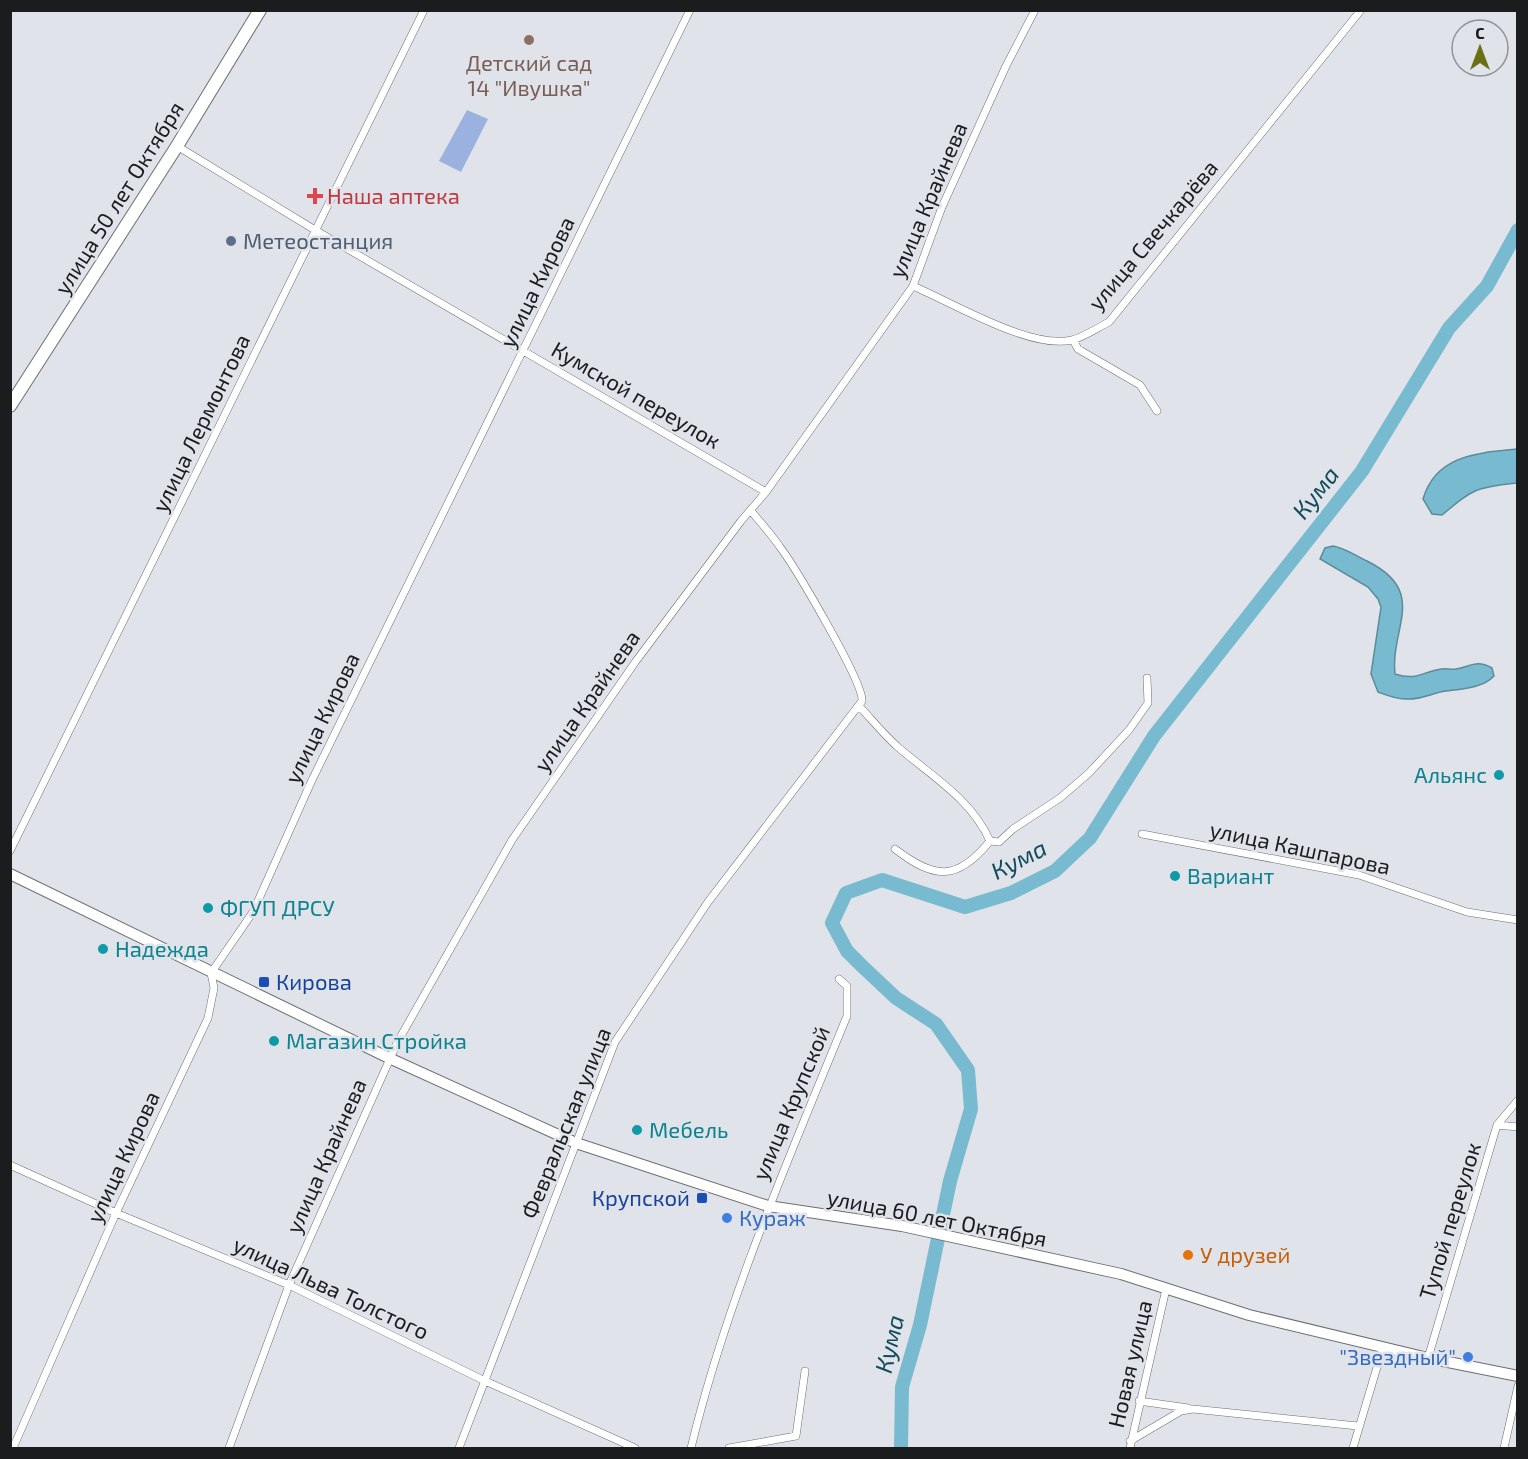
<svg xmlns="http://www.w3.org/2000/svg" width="1528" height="1459" viewBox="0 0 1528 1459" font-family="'Exo 2',sans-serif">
	<rect width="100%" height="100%" fill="#e0e3e9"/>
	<path fill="#9bb2e0" d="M467 110 488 119 461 172 439 161Z"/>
	<path fill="#78bad0" stroke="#5c8b9b" stroke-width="1.5" d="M1517 449V483C1476 487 1473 489 1442 515L1432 514 1423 499C1436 455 1477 453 1517 449Z
		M1333 546C1345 548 1356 556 1367 561 1429 592 1390 627 1395 674 1417 681 1422 672 1441 669 1446 668 1451 670 1456 669 1470 667 1476 659 1492 668L1494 676C1483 688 1462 689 1446 691 1431 693 1422 700 1405 699 1396 699 1386 695 1378 692L1371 674 1381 607 1378 599 1368 587 1320 559 1325 548Z"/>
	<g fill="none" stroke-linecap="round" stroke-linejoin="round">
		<path stroke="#78bad0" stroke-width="14" d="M901 1448 902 1387 920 1325 950 1181 971 1109 968 1070 936 1024 896 998 862 966 847 951 832 923 846 893 882 880 965 907 1011 893 1055 871 1090 838 1154 736 1362 471 1449 328 1487 286 1518 230"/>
		<g stroke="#6c6f74" stroke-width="8">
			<path id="street" d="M177 146 315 230 766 492
				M913 286C953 303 1031 350 1072 340 1084 337 1097 328 1109 322L1361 10
				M1073 340 1078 349 1140 385 1157 411
				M860 707C873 721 885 736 899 748 933 777 972 800 990 841
				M1142 834 1359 875 1467 912 1518 920
				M895 849C934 879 957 882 990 841L999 842 1013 829 1060 798 1089 773 1129 730 1148 703 1147 678
				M10 851 424 10
				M1497 1125 1518 1127
				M10 1165 116 1213 289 1285 483 1380 635 1448
				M1428 1358 1497 1125 1518 1100
				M1139 1401 1188 1408
				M1130 1441 1181 1411 1193 1409 1358 1426
				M13 1448 116 1213 208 1018 214 988 211 973 253 912 312 780 690 10
				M229 1448 289 1285 397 1043 512 840 636 661 741 521 766 492 913 286 942 207 1006 66 1035 10
				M459 1448 615 1042 708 902 862 701C864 683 795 567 780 547 771 534 761 523 751 511
				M691 1448C727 1299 789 1158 847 1016V986L839 979
				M729 1448 796 1436 805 1371
				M1130 1448 1166 1289
				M1353 1448 1383 1347
				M1504 1448 1518 1386"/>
		</g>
		<g stroke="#6c6f74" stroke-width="12">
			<path id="primary" d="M10 874 389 1058 576 1143 661 1171 768 1206 902 1226 1121 1274 1249 1315 1428 1358 1518 1376"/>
		</g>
		<g stroke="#6c6f74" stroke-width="14">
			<path id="highway" d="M10 406 177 146 260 10"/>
		</g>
		<use href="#street" stroke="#fff" stroke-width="7"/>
		<use href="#primary" stroke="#fff" stroke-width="10"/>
		<use href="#highway" stroke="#fff" stroke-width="12"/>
	</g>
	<circle fill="#8d6e63" stroke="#e0e3e9" stroke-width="2" cx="529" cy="40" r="6"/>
	<path fill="#e0444e" stroke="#e0e3e9" stroke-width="2" d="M312 187h6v6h6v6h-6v6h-6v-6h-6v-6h6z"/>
	<circle fill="#5c6f8a" stroke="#e0e3e9" stroke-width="2" cx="231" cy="241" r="6"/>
	<g fill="#0f9aa8" stroke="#e0e3e9" stroke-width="2">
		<circle cx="1499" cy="775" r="6"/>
		<circle cx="1175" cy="876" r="6"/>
		<circle cx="208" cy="908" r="6"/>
		<circle cx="103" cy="949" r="6"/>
		<circle cx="274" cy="1041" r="6"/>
		<circle cx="637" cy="1130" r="6"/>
	</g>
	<g fill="#1a4fb4" stroke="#e0e3e9" stroke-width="2">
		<rect x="258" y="976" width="12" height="12" rx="3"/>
		<rect x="696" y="1192" width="12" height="12" rx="3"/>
	</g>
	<g fill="#3f7fe0" stroke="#e0e3e9" stroke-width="2">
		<circle cx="727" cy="1218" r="6"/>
		<circle cx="1468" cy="1357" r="6"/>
	</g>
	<circle fill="#e8710a" stroke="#e0e3e9" stroke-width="2" cx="1188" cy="1255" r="6"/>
	<g text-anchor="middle" stroke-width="5" stroke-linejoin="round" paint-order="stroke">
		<g font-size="22" fill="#785e54" stroke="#e0e3e9">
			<text x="529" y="71">Детский сад<tspan x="529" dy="25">14 "Ивушка"</tspan></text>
		</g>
		<g font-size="22" fill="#be3a42" stroke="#e0e3e9" text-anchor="start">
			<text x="327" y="204">Наша аптека</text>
		</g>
		<g font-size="22" fill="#1b1c1e" stroke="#e0e3e9">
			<text transform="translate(119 198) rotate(-58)" y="8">улица 50 лет Октября</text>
			<text transform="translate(928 200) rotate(-67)" y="8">улица Крайнева</text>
			<text transform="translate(1153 235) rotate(-50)" y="8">улица Свечкарёва</text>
			<text transform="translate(537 282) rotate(-64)" y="8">улица Кирова</text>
			<text transform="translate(636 395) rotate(30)" y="8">Кумской переулок</text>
			<text transform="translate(201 423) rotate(-64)" y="8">улица Лермонтова</text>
			<text transform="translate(587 701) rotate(-55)" y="8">улица Крайнева</text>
			<text transform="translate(322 718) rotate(-64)" y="8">улица Кирова</text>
			<text transform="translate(1300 848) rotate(12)" y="8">улица Кашпарова</text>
			<text transform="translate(791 1103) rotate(-67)" y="8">улица Крупской</text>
			<text transform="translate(566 1123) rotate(-68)" y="8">Февральская улица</text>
			<text transform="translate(326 1156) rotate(-66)" y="8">улица Крайнева</text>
			<text transform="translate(123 1157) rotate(-65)" y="8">улица Кирова</text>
			<text transform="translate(937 1218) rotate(11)" y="8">улица 60 лет Октября</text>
			<text transform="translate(1450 1221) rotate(-73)" y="8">Тупой переулок</text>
			<text transform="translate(331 1288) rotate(25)" y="8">улица Льва Толстого</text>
			<text transform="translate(1130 1364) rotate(-77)" y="8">Новая улица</text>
		</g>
		<g font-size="22" fill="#4e5e75" stroke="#e0e3e9" text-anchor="start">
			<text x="243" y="249">Метеостанция</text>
		</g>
		<g font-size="22" fill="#0d838f" stroke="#e0e3e9" text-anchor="start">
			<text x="1487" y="783" text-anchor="end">Альянс</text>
			<text x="1187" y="884">Вариант</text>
			<text x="220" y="916">ФГУП ДРСУ</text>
			<text x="115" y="957">Надежда</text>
			<text x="286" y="1049">Магазин Стройка</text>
			<text x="649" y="1138">Мебель</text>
		</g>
		<g font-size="22" fill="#164399" stroke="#e0e3e9" text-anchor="start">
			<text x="276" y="990">Кирова</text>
			<text x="690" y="1206" text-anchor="end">Крупской</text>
		</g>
		<g font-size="22" fill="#366cbe" stroke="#e0e3e9" text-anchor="start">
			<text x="739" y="1226">Кураж</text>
			<text x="1456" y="1365" text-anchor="end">"Звездный"</text>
		</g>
		<g font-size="22" fill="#c56008" stroke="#e0e3e9" text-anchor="start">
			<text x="1200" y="1263">У друзей</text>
		</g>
		<g font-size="24" font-style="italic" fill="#124c5c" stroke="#e0e3e9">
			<text transform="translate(1316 493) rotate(-52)" y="8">Кума</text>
			<text transform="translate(1019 860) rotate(-27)" y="8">Кума</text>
			<text transform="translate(890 1344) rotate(-77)" y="8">Кума</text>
		</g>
	</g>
	<rect width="1528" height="1459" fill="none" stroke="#1b1c1e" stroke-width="24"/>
	<g transform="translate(1480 48)"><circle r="28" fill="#e0e3e9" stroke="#919398" stroke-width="1.5"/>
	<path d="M0-4.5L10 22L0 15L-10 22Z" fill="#6b7015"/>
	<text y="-9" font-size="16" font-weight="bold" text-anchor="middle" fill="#1b1c1e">С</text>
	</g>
</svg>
